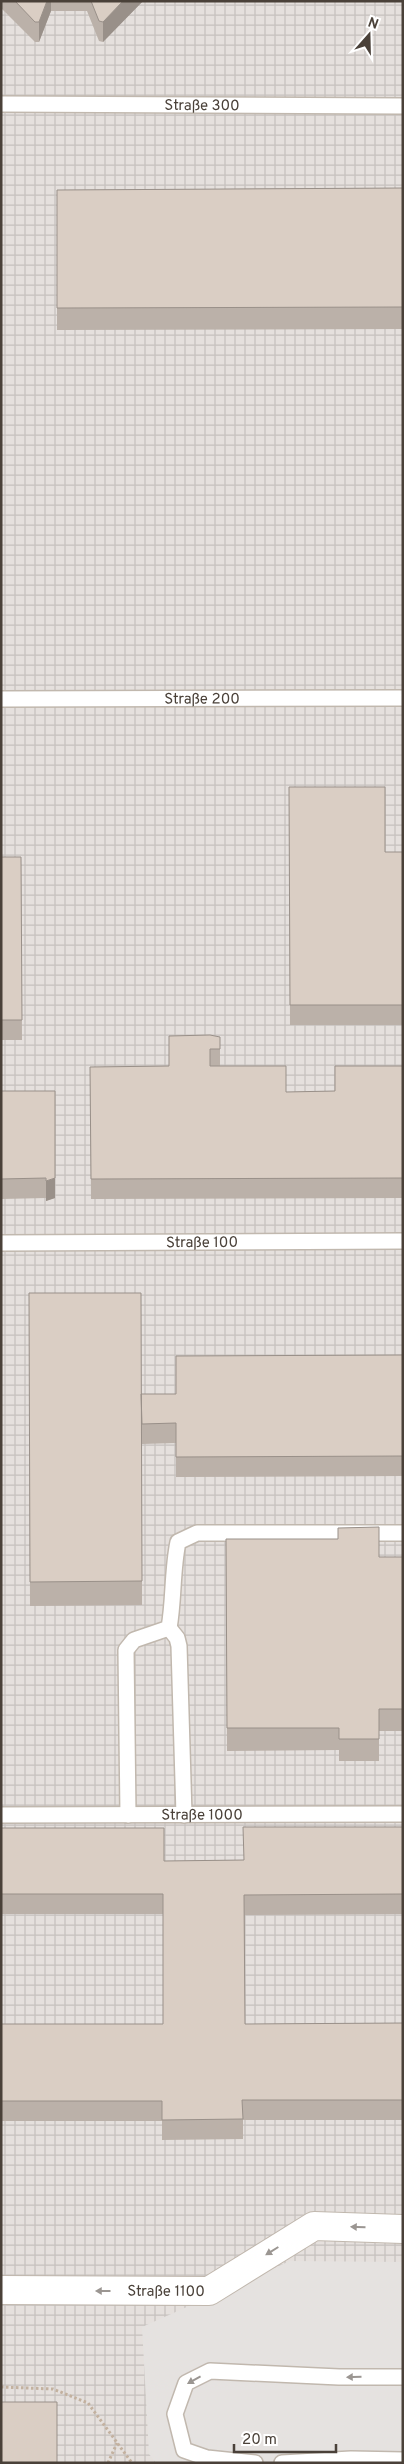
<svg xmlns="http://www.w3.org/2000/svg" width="404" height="2464" viewBox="0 0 404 2464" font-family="Overpass,sans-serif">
	<defs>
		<pattern id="industrial-grid" width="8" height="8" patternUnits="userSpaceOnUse" patternTransform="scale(1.25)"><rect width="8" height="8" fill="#e5e0dd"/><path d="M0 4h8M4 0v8" fill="none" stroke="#c6c1be"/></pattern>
	</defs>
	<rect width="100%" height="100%" fill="#f5f1ec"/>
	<path fill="url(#industrial-grid)" d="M1 1H403V2463H1Z"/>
	<path fill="#e5e2e0" d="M290 2261 403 2262V2463H156L149 2454 142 2327Z"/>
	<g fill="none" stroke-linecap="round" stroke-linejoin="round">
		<g stroke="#c1b8ae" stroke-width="18">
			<g id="lane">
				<path id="s1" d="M1 104 403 106"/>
				<path id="s2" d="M1 699 403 698"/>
				<path id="s3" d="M1 1243 403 1241"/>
				<path d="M169 1628 177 1638 179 1646 184 1815"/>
				<path id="s4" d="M1 1815 403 1814"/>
				<path d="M128 1815 126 1650 134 1640 169 1628C174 1600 172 1571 178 1542L197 1533H403"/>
				<path d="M255 2463 207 2458 184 2450 175 2414 186 2383 210 2371 339 2377H403"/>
				<path d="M282 2463 351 2459 403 2460"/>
			</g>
		</g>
		<g stroke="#c1b8ae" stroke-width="30">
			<g id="street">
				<path id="s5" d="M1 2290 209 2291 314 2226 403 2229"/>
			</g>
		</g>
		<path stroke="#c3b19f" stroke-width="3" stroke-dasharray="2.5 2.5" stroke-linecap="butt" d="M1 2387 53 2389 88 2403 132 2463
			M108 2463 117 2443"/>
		<use href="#lane" stroke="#fff" stroke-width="15"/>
		<use href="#street" stroke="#fff" stroke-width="28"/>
	</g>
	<path fill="#bbb1a9" d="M1 1H143L103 42 99 41 87 11H51L39 42H35L1 8Z
		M403 188V329L57 330V190Z
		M289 787 385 852H403V1025H290Z
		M1 857H21L22 1040H1Z
		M220 1037V1066L286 1092 335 1091 403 1066V1198L91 1199 90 1067 169 1066Z
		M1 1091 55 1198 46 1201V1198L1 1199Z
		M29 1293 141 1394H176L403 1355V1476L176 1477V1443L142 1444V1605L30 1606Z
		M226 1539 379 1557H403V1731H379V1761H339V1750L227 1751Z
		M403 1827V1914L245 1915V2024L403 2023V2120H243V2139L162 2140V2121H1V2024H163V1914H1V1828L164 1861 244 1860Z"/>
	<path fill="#999089" d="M47 1H51V11L39 42V22Z
		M123 1H143L103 42V22Z
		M55 1178V1198L46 1201V1181Z"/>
	<path fill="#dacec4" stroke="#999089" d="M15 1H47L39 22H35Z
		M91 1H123L103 22 99 21Z
		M403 188V307L57 308V190Z
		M289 787H385V852H403V1005H290Z
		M1 857H21L22 1020H1Z
		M210 1035 220 1037V1049H210V1066H286V1092L335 1091V1066H403V1178L91 1179 90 1067 169 1066V1036Z
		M1 1091H55V1178L46 1181V1178L1 1179Z
		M29 1293H141L142 1581 30 1582Z
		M403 1355V1456L176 1457V1423L142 1424 141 1394H176V1356Z
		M379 1527V1557H403V1709H379V1739H339V1728H227L226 1539H338V1528Z
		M243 1827H403V1894L244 1895 245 2024 403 2023V2100H242L243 2119 162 2120V2101H1V2024H163V1894H1V1828H164V1861L244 1860Z
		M1 2402H57V2463H1Z"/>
	<defs><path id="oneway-solid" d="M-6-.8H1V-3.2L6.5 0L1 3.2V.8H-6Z" transform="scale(1.25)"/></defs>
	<g fill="#9b9692">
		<use href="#oneway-solid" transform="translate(358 2227) rotate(-178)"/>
		<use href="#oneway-solid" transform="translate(272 2251) rotate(148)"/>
		<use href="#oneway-solid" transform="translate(103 2291) rotate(-180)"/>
		<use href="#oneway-solid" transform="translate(354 2377) rotate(179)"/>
		<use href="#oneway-solid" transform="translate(194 2380) rotate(151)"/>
	</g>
	<g text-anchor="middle" stroke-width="5" stroke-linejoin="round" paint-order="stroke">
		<g font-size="15" fill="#4a4139" stroke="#fff">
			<text dy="5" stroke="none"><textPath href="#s1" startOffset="201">Straße 300</textPath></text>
			<text dy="5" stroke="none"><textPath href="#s2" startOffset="201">Straße 200</textPath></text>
			<text dy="5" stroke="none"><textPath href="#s3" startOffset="201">Straße 100</textPath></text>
			<text dy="5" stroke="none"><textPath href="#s4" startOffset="201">Straße 1000</textPath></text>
			<text dy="5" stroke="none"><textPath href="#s5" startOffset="165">Straße 1100</textPath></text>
		</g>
	</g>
	<rect width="404" height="2464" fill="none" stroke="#4a4139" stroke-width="5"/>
	<g transform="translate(369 35) rotate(20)" stroke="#ffffff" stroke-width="4" paint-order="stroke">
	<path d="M0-4L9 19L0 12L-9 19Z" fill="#4a4139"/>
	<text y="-8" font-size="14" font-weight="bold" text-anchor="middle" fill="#4a4139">N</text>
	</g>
	<path d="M234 2444v8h102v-8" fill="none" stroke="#4a4139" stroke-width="2.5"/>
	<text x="242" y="2444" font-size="15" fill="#4a4139" stroke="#ffffff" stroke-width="4" paint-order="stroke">20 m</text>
</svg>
